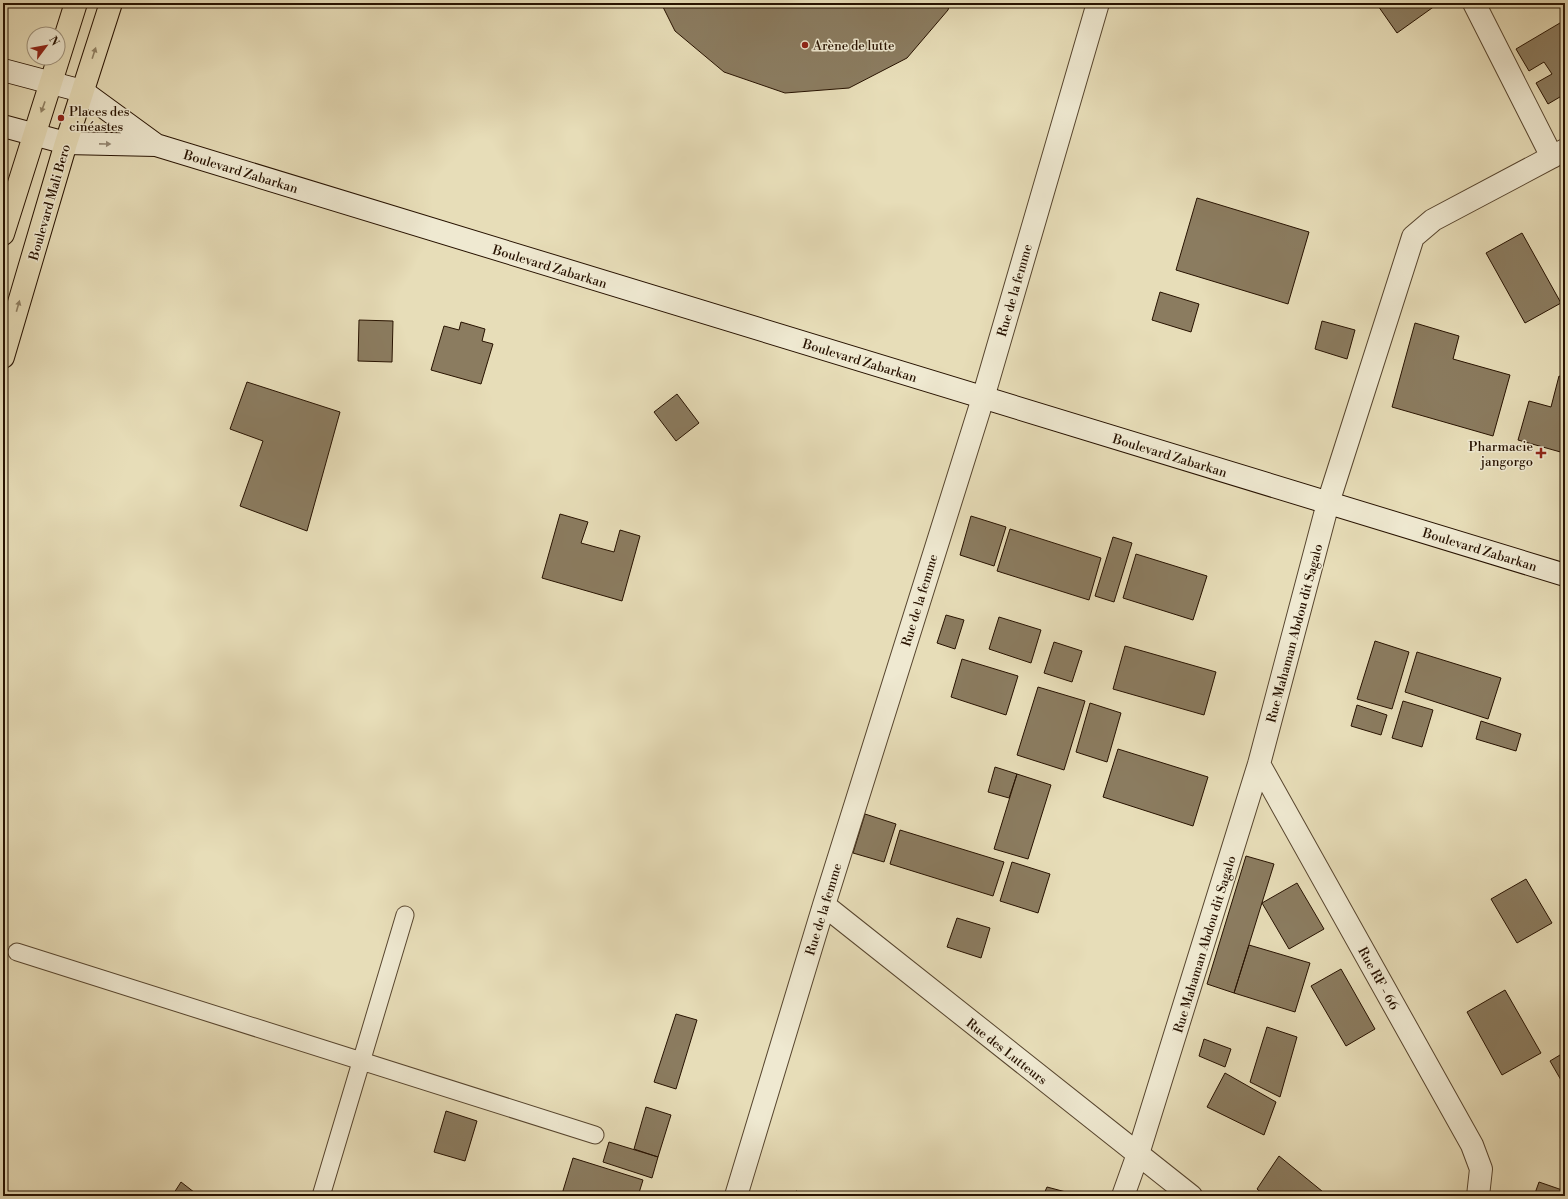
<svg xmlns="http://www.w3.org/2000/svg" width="1568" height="1199" viewBox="0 0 1568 1199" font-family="'Libre Bodoni',serif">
	<rect width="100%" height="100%" fill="#e7ddb8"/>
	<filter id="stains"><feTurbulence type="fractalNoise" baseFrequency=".005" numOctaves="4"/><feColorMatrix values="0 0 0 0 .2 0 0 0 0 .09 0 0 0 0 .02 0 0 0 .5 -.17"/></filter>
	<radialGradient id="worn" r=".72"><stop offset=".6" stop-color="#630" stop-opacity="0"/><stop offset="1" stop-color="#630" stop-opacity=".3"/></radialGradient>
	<path fill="#8b7c60" stroke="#271200" d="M661 3H950L948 10 907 58 849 88 785 93 724 72 675 31Z
		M1376 3H1439L1397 33Z
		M1565 20V94L1548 104 1536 83 1552 74 1544 62 1529 71 1516 49Z
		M1197 198 1309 232 1288 304 1176 270Z
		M1522 233 1561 303 1525 323 1486 253Z
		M1160 292 1199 304 1191 332 1152 320Z
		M359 320 393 321 392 362 358 361Z
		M1322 321 1355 330 1347 359 1315 349Z
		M461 322 485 329 482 341 493 344 481 384 431 370 444 326 459 330Z
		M1415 323 1459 336 1453 359 1510 375 1493 436 1392 407Z
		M1559 376 1565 378 1564 453 1518 440 1529 401 1551 407Z
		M247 382 340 412 307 531 240 506 263 441 230 429Z
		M677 394 699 423 676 441 654 412Z
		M560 514 588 522 581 543 614 552 620 530 640 536 622 601 542 578Z
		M971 516 1006 527 994 566 960 555Z
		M1010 529 1101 558 1089 600 997 571Z
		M1113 537 1132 543 1114 602 1095 596Z
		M1136 554 1207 576 1193 620 1123 598Z
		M946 615 964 620 955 649 937 643Z
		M999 617 1041 630 1031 663 989 649Z
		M1375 641 1409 652 1392 709 1357 699Z
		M1054 642 1082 651 1072 682 1044 673Z
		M1125 646 1216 672 1204 715 1113 689Z
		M1417 652 1501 678 1488 719 1405 692Z
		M962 659 1018 676 1006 715 951 697Z
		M1038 687 1085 701 1064 770 1017 755Z
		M1403 701 1433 710 1422 747 1392 738Z
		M1090 703 1121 713 1107 762 1076 752Z
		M1357 705 1387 715 1381 735 1351 726Z
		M1481 721 1521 734 1516 751 1476 739Z
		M1118 749 1208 777 1193 826 1103 797Z
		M995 767 1017 774 1009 798 988 792Z
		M1017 774 1051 785 1028 859 994 849Z
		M865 814 896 824 884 862 853 853Z
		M900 830 1004 862 993 896 890 864Z
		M1246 856 1274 864 1234 993 1207 984Z
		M1012 862 1050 874 1038 913 1000 901Z
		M1526 879 1552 923 1517 943 1491 899Z
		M1297 883 1324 929 1289 949 1262 903Z
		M957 918 990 928 981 958 947 947Z
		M1249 945 1310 963 1295 1012 1234 993Z
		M1341 969 1375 1029 1346 1046 1311 986Z
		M1505 990 1541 1053 1502 1075 1467 1012Z
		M676 1014 697 1020 676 1089 654 1082Z
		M1267 1027 1297 1037 1280 1097 1250 1082Z
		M1204 1039 1231 1049 1225 1067 1199 1056Z
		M1565 1052V1087L1550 1061Z
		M1225 1073 1276 1102 1264 1135 1207 1107Z
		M646 1107 671 1115 658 1157 634 1149Z
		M446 1111 477 1121 465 1161 434 1152Z
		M609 1142 658 1157 652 1178 603 1162Z
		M1279 1156 1328 1196H1265L1257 1189Z
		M573 1158 643 1180 638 1196H569L562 1194Z
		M181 1182 199 1196H172Z
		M1539 1182 1565 1191V1196H1534Z
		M1047 1187 1081 1196H1043Z
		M796 1191 811 1196H794Z"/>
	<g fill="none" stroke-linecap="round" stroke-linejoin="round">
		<g stroke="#57452e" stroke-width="19">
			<path id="lane" d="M17 952 595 1135
				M321 1196 405 915"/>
		</g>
		<g stroke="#57452e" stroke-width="24">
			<path id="street" d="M1474 3 1552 157
				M1259 764 1472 1145 1481 1169 1478 1196
				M824 905 1191 1196
				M736 1196 824 905 983 398 1098 3
				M1123 1196 1138 1154 1259 764 1328 503 1413 237 1433 220 1565 150"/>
		</g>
		<g stroke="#271200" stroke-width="24">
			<path id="secondary" d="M3 70 82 91 156 145
				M3 126 66 143 156 145 1565 575"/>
		</g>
		<g stroke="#271200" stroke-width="24">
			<path id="primary" d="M3 234 76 3
				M3 357 66 143 111 3"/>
		</g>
		<use href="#lane" stroke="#efe9d1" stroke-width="17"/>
		<use href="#street" stroke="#efe9d1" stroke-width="22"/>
		<use href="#secondary" stroke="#efe9d1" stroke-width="22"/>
		<use href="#primary" stroke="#e7ddb8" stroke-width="22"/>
	</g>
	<defs><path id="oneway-solid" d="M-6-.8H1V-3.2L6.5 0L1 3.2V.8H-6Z"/></defs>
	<g fill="#918265">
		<use href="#oneway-solid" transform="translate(94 53) rotate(-72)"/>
		<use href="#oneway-solid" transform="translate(43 107) rotate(110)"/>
		<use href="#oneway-solid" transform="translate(18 306) rotate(-74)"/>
	</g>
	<use fill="#958873" href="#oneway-solid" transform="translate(105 144) rotate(1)"/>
	<g fill="#8f2418" stroke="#efe9d1" stroke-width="1.5">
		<circle cx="805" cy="45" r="4"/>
		<circle cx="61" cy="118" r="4"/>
		<path d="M1539 447h4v4h4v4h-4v4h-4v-4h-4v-4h4z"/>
	</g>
	<g text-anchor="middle" stroke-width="3" stroke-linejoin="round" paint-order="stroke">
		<g font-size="13" fill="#271200" stroke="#efe9d1" text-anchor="start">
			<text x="813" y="50">Arène de lutte</text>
			<text x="69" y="116">Places des<tspan x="69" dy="15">cinéastes</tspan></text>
			<text x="1533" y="451" text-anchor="end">Pharmacie<tspan x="1533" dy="15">jangorgo</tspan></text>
		</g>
		<g font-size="13" fill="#271200" stroke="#efe9d1">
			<text transform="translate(241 171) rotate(17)" y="5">Boulevard Zabarkan</text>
			<text transform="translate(49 202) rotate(-74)" y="5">Boulevard Mali Bero</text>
			<text transform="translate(550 266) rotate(17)" y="5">Boulevard Zabarkan</text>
			<text transform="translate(1014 290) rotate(-74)" y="5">Rue de la femme</text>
			<text transform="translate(860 360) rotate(17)" y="5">Boulevard Zabarkan</text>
			<text transform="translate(1170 455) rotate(17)" y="5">Boulevard Zabarkan</text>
			<text transform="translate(1480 549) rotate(17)" y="5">Boulevard Zabarkan</text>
			<text transform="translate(919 600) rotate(-73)" y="5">Rue de la femme</text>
			<text transform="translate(1294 633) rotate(-75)" y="5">Rue Mahaman Abdou dit Sagalo</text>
			<text transform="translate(823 909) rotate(-73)" y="5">Rue de la femme</text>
			<text transform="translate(1204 944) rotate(-73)" y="5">Rue Mahaman Abdou dit Sagalo</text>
			<text transform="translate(1379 978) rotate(61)" y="5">Rue RF - 66</text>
			<text transform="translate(1007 1051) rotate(38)" y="5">Rue des Lutteurs</text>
		</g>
	</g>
	<rect width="1568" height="1199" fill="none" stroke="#e7ddb8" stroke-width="16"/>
	<rect x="4" y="4" width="1560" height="1191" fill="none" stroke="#271200" stroke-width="2"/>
	<rect x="8" y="8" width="1552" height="1183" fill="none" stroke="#271200"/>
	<g transform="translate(46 46) rotate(58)"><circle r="19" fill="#efe9d1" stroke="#9f937d"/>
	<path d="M0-3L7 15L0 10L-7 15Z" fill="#8f2418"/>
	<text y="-6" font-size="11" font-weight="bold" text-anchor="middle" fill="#271200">N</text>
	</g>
	<rect width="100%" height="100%" filter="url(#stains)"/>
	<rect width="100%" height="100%" fill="url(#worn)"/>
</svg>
